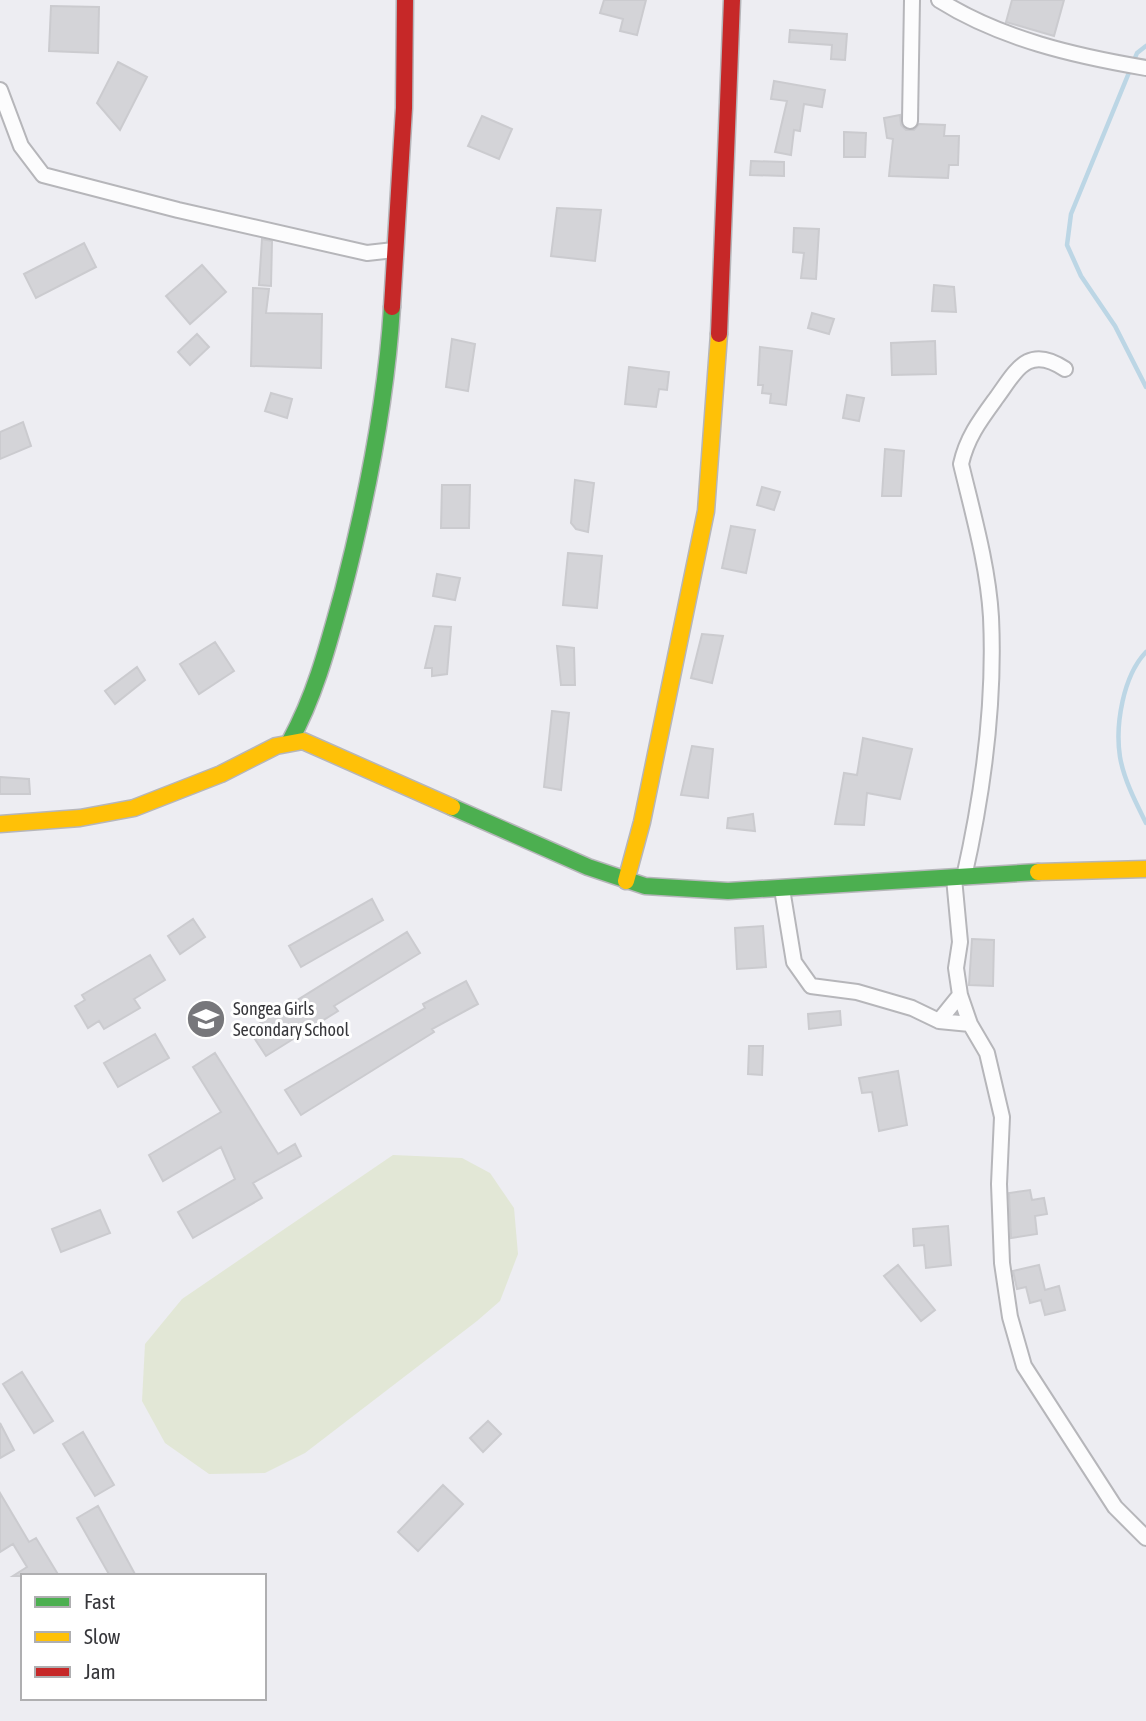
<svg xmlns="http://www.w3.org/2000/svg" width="1146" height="1721" viewBox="0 0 1146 1721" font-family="'Asap Condensed',sans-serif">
	<rect width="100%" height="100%" fill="#ededf2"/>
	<path fill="#e2e7d6" d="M393 1155 462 1158 490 1173 514 1208 518 1254 500 1301 477 1321 305 1453 265 1473 209 1474 165 1443 142 1401 145 1344 182 1299Z"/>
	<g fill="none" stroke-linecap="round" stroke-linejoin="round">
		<path stroke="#bcd6e5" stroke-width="4.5" d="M1146 46 1137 53 1071 214 1067 245 1081 276 1115 326 1146 387
			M1146 652C1123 676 1115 725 1120 757 1124 780 1136 803 1146 823"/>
	</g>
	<path fill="#d4d4d8" stroke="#cbcbcf" stroke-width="2" d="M604 0H646L637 35 620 31 623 19 600 13Z
		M1012 0H1064L1054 36 1006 22Z
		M51 6 99 7 98 53 49 51Z
		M790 30 847 34 845 60 831 59 832 45 789 42Z
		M118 62 147 77 120 130 97 103Z
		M774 81 825 90 822 107 804 104 800 131 794 130 791 155 775 152 787 101 771 99Z
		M900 115 901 125 906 130H914L919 124 945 125 944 136H959L958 165H949L948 178 889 176 893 139 887 138 884 118Z
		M482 116 512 129 499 159 468 146Z
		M844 132 866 133 865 157H844Z
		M751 161 784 162V176L750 175Z
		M557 208 601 210 595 261 551 256Z
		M794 228 819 229 816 279 801 278 804 253 793 252Z
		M262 239 272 241 271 286 259 285Z
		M84 243 96 267 36 298 24 274Z
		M202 265 226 292 190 324 166 296Z
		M934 285 954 287 956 312 932 311Z
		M253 288 269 289 266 313 322 314 321 368 251 366Z
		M812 313 834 319 829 334 808 328Z
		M197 334 209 347 190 365 178 352Z
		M452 339 475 344 468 391 446 387Z
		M935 341 936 374 892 375 891 343Z
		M760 347 792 351 786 405 770 403 771 394 762 393 763 385H758Z
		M629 367 669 372 667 390 659 389 656 407 625 404Z
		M271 393 292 399 287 418 265 411Z
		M847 395 864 398 859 421 843 418Z
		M23 422 31 446 0 459V432Z
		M885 449 904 451 901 496H882Z
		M575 480 594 483 588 532 576 529 571 523Z
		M442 485H470L469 528H441Z
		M762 487 780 492 774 510 757 505Z
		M731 526 755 530 746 573 722 568Z
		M568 553 602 556 597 608 563 605Z
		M437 574 460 578 455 600 433 596Z
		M435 626 451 627 447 674 432 676V668H425Z
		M702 634 723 636 712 683 691 678Z
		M215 642 234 671 199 694 180 664Z
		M557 646 574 648 575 685H561Z
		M137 667 145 680 115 704 105 691Z
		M552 711 569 713 561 790 544 787Z
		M863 738 912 749 900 799 867 793 864 825 835 824 844 773 857 775Z
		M692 746 713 749 708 798 681 795Z
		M0 777 29 779 30 794H0Z
		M753 814 755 831 727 828 728 818Z
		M372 899 383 920 301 967 289 946Z
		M193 919 205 937 180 954 168 936Z
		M763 926 766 967 737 969 735 928Z
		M407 932 420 953 334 1006 338 1011 266 1056 249 1030Z
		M972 939 994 940 993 986 969 985Z
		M150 955 165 980 134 999 140 1008 104 1029 99 1021 88 1028 75 1006 85 1000 82 995Z
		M466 981 478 1004 432 1029 434 1032 301 1115 285 1090 425 1008 423 1004Z
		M840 1011 841 1025 809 1029 808 1014Z
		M155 1034 169 1058 118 1087 104 1063Z
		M749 1046H763L762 1075 748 1074Z
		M215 1053 278 1154 295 1144 301 1156 253 1183 262 1198 193 1238 178 1212 235 1179 221 1147 163 1181 149 1155 221 1112 193 1067Z
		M898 1071 907 1125 879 1131 872 1092 862 1093 859 1078Z
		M1030 1190 1032 1200 1044 1198 1047 1214 1035 1216 1037 1234 1011 1238 1009 1193Z
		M100 1210 110 1233 61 1252 52 1229Z
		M948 1226 951 1265 926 1268 924 1245 914 1246 913 1229Z
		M898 1265 935 1310 921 1321 884 1276Z
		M1039 1265 1045 1290 1059 1286 1065 1310 1045 1315 1041 1300 1030 1303 1026 1287 1017 1289 1013 1271Z
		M22 1372 53 1421 34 1433 3 1384Z
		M488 1421 501 1434 483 1452 470 1438Z
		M0 1423 14 1450 0 1458Z
		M83 1432 114 1485 95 1496 63 1444Z
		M443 1485 463 1504 418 1551 398 1532Z
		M0 1493 29 1542 36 1538 59 1576H13L27 1567 13 1544 0 1552Z
		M98 1506 136 1576H110L77 1518Z"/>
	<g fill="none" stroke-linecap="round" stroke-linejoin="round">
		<g stroke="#b6b6ba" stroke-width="18">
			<path id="street" d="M939 0C1001 39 1075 56 1146 68
				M0 90 21 146 43 175 178 210 367 253 394 250
				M910 121 912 0
				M964 877C983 793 995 703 991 617 988 566 973 514 961 464 967 437 981 419 997 397 1016 371 1028 344 1065 369
				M954 878 960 942 956 968 960 995 970 1024 987 1053 1002 1117 999 1184 1002 1263 1010 1317 1024 1366 1115 1507 1146 1538
				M782 889 794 962 811 986 857 992 912 1008 939 1021 970 1024
				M939 1021 960 995"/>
		</g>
		<g stroke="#b6b6ba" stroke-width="19">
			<path id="fast" d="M290 741C316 694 329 642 343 591 367 498 386 403 392 307
				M452 807 588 867 645 886 728 891 1038 872"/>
		</g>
		<g stroke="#b6b6ba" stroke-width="19">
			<path id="slow" d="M0 824 80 818 134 808 221 774 276 746 303 741 452 807
				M1038 872 1146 869
				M626 881 642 822 706 511 719 334"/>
		</g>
		<g stroke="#b6b6ba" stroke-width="19">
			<path id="jam" d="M392 307 404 108 405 0
				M719 334 732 0"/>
		</g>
		<use href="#street" stroke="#fcfcfd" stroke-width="14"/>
		<use href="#fast" stroke="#4caf50" stroke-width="16"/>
		<use href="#slow" stroke="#ffc107" stroke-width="16"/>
		<use href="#jam" stroke="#c62828" stroke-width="16"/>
	</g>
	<defs>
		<g id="school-disc" transform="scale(2.0125)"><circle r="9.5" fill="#77777b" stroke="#fff"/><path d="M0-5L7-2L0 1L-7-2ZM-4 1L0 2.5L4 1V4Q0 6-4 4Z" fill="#fff"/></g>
	</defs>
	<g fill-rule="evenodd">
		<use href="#school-disc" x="206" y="1019"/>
	</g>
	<g text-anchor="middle" stroke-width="6" stroke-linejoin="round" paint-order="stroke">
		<g font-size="18" fill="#37373b" stroke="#fff" text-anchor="start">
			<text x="233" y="1015">Songea Girls<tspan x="233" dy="21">Secondary School</tspan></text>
		</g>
	</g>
	<rect x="21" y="1574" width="245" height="126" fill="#ffffff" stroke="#afafb1" stroke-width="2"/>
	<rect x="35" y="1597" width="35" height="10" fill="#4caf50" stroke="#afafb1" stroke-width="2"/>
	<text x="84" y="1609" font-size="21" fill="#37373b">Fast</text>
	<rect x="35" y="1632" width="35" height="10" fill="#ffc107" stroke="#afafb1" stroke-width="2"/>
	<text x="84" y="1644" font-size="21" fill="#37373b">Slow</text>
	<rect x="35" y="1667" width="35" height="10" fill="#c62828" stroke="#afafb1" stroke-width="2"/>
	<text x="84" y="1679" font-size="21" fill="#37373b">Jam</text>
</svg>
